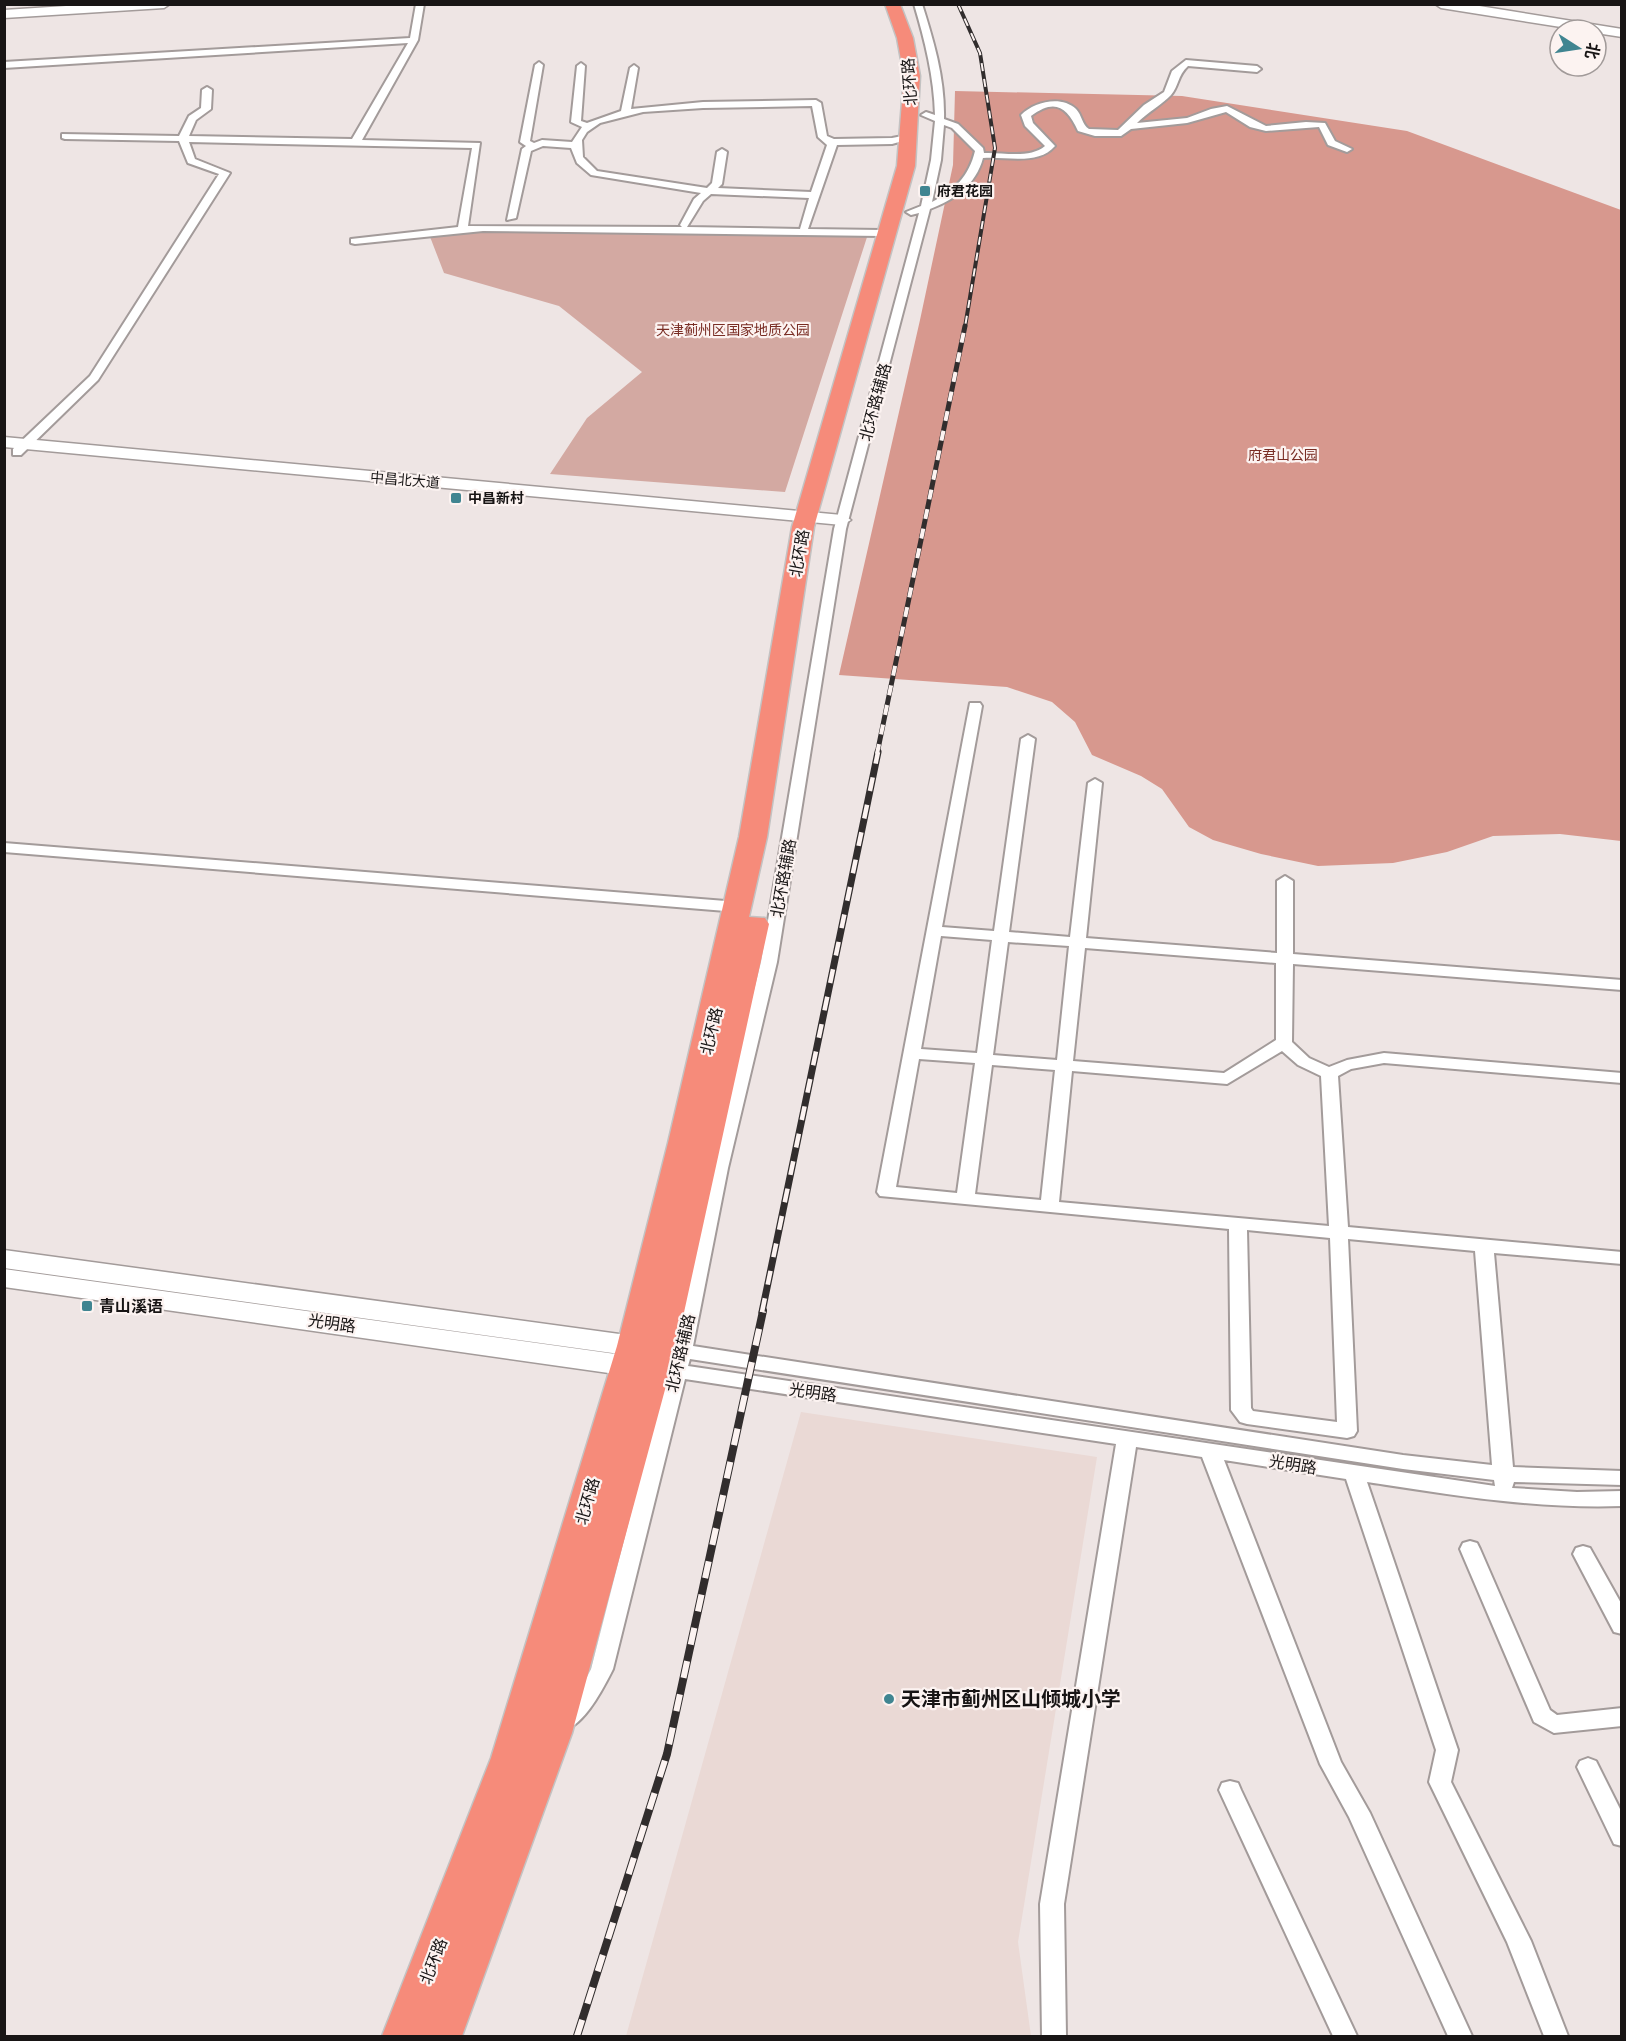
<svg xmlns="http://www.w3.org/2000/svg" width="1626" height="2041" viewBox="0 0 1626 2041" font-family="Poppins,'Noto Sans SC',sans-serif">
	<rect width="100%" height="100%" fill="#eee5e4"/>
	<path fill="#ead9d5" d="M801 1412 1097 1457 1018 1942 1031 2036H626Z"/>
	<path fill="#d3a9a2" d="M494 225 868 234 785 492 550 474 587 418 642 372 559 306 444 273 427 229Z"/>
	<path fill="#d7988e" d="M955 91 1182 96 1407 131 1621 210V841L1560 834 1493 836 1447 852 1393 863 1318 866 1261 854 1213 840 1189 827 1162 789 1141 776 1092 755 1075 722 1052 702 1007 687 839 675 920 320 953 165Z"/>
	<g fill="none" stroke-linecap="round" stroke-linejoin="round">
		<g stroke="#a39b9a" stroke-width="4">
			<path id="street" d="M416 4H424L418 40 362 140 480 143 468 226 682 227 680 225 694 199 701 193 591 175 577 163 571 148 543 146 531 151 516 218 507 220 522 149 526 146 520 142 535 65 539 62 543 65 530 141 534 143 542 140 572 142 582 127 571 122 577 66 581 63 585 66 581 121 587 123 621 111 630 68 634 65 638 68 631 109 703 102 816 100 821 103 827 136 834 139 892 138 913 134V138L892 144 837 145 808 229 881 230 886 233 881 236 483 231 355 244 351 243V239L458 227 472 148 189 142 195 159 230 173 98 380 21 455H13V449L90 376 219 174 188 163 179 141 65 139 62 138V134L179 136 189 116 201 108 202 90 207 87 212 90 211 109 196 120 189 136 352 139 408 43 4 68V62L410 38ZM812 106 818 137 827 145 811 192 718 188 722 184 727 152 722 149 717 152 712 183 707 188 597 171 583 157 582 140 587 132 600 123 643 112 703 108ZM711 194 809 198 800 229 687 227 703 201Z
				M914 4H922C934 42 945 79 944 119L958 124 983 148 984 153C1002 152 1030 159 1045 146L1025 126 1021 115C1034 102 1061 95 1076 109 1082 115 1082 125 1089 129L1118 130 1144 105 1164 92 1172 71 1186 60 1257 66 1261 69 1257 72 1188 66C1177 76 1179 86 1171 95 1164 103 1147 113 1137 123L1187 118 1211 109 1227 106 1266 126 1306 122 1325 123 1335 141 1352 149 1347 152 1328 145 1319 127 1266 131 1250 127 1226 112 1187 123 1131 129 1121 136H1095L1078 131C1067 107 1055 98 1031 116L1033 123 1055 146C1038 166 1006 156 983 158 976 185 954 200 930 209L846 529 777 962 728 1168 693 1346 1403 1455 1492 1465 1475 1251 1348 1239 1357 1431 1354 1436 1347 1438 1247 1424 1240 1422 1231 1410 1229 1229 880 1196 877 1192 970 703H980L982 706 942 927 994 931 1021 739 1028 735 1035 739 1009 932 1070 937 1088 783 1095 779 1102 783 1086 938 1277 953V881L1285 876 1293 881V954L1622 980V990L1293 964 1292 1042 1309 1058 1329 1067 1347 1060 1384 1053 1622 1073V1083L1384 1063 1351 1069 1338 1076 1348 1227 1622 1252V1264L1494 1253 1513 1467 1622 1471V1485L1514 1482 1512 1488 1577 1492 1622 1491V1506C1535 1509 1452 1495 1367 1482L1458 1750 1451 1782 1531 1941 1568 2036H1544L1507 1942 1429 1782 1436 1750 1346 1479 1224 1460 1341 1762 1370 1813 1472 2036H1448L1349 1817 1320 1764 1202 1457 1136 1447 1064 1904 1066 2036H1042L1040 1904 1116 1444 685 1379 613 1669C604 1687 579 1737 556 1729L553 1723 584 1683 591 1669 666 1377 660 1375 657 1370 660 1365 669 1364 671 1356 665 1355 662 1350 665 1345 674 1344 710 1168 761 962 834 529 919 213 911 215 906 212 921 206 931 160 935 121 921 115 926 112 935 115C934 77 925 41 914 4ZM944 125 952 128 975 151C969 176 955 190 932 202L941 160ZM941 936 992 940 977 1053 921 1049ZM1008 942 1069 946 1057 1060 993 1055ZM1085 948 1276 963V1040L1224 1073 1073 1061ZM1282 1051 1298 1065 1321 1076 1329 1226 1059 1202 1072 1071 1227 1084ZM919 1059 975 1063 957 1193 896 1187ZM992 1065 1055 1070 1041 1200 975 1194ZM1247 1230 1330 1238 1337 1422 1253 1411 1251 1408ZM690 1359 1403 1469 1494 1480 1495 1486 688 1366Z
				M4 843 738 902 746 907 738 912 4 852Z
				M1470 1541 1477 1543 1480 1549 1550 1710 1557 1715 1622 1708V1726L1554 1733 1534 1722 1460 1549 1463 1543Z
				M1583 1546 1590 1548 1622 1605V1634L1614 1632 1573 1554 1576 1548Z
				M1588 1758 1596 1761 1622 1813V1846L1614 1844 1577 1767 1580 1761Z
				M1230 1781 1238 1783 1241 1790 1357 2036H1333L1219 1790 1222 1783Z"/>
		</g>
		<g stroke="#a39b9a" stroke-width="3">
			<path id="secondary" d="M97 4H170L164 8 4 18V10Z
				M1435 4H1467L1622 29V37L1596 33V30H1580L1441 8Z
				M4 437 842 515 851 520 842 525 4 447Z
				M4 1250 634 1336 644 1339 648 1346 644 1353 634 1356 4 1268Z
				M4 1269 644 1358 654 1361 658 1368 654 1375 644 1378 4 1287Z"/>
		</g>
		<g stroke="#c3c2c2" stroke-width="3">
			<path id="highway" d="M885 4H900L913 38 920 76 915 166 814 527 767 837 749 917 765 918 769 924 676 1349 572 1733 462 2036H382L491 1758 617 1346 668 1143 739 837 792 527 897 166 904 76 897 38Z"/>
		</g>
		<use href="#street" fill="#fff" fill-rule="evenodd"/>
		<use href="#secondary" fill="#fff" fill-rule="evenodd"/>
		<use href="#highway" fill="#f68b7a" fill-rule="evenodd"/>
		<g stroke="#312d2d" stroke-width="4">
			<path id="rail-far3" d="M958 4 980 53 995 148 965 327"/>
		</g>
		<g stroke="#312d2d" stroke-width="5">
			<path id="rail-far2" d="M877 754 965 326"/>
		</g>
		<g stroke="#312d2d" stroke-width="7">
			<path id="rail-far1" d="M762 1312 878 752"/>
		</g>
		<g stroke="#312d2d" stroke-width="8">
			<path id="rail" d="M577 2036 667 1754 763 1311"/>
		</g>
		<use href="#rail-far3" stroke="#fcf3f1" stroke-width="2" stroke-dasharray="8" stroke-linecap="butt"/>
		<use href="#rail-far2" stroke="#fcf3f1" stroke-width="4" stroke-dasharray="10" stroke-linecap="butt"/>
		<use href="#rail-far1" stroke="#fcf3f1" stroke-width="4.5" stroke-dasharray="14" stroke-linecap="butt"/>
		<use href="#rail" stroke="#fcf3f1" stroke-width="6" stroke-dasharray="17" stroke-linecap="butt"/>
	</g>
	<g fill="#408591" stroke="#fcf3f1" stroke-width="2">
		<rect x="919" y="185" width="12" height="12" rx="3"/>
		<rect x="450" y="492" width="12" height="12" rx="3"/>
		<rect x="81" y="1300" width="12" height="12" rx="3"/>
		<circle cx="889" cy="1699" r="6"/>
	</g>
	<g text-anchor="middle" stroke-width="4.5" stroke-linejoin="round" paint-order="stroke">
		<g font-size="14" font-weight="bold" fill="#181515" stroke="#fcf3f1" text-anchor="start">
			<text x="937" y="196">府君花园</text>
			<text x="468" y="503">中昌新村</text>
		</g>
		<g font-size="14" fill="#792d24" stroke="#fcf3f1">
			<text x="733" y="335">天津蓟州区国家地质公园</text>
			<text x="1283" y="460">府君山公园</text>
		</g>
		<g font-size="14" fill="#181515" stroke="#fcf3f1">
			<text transform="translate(405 480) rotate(5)" y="5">中昌北大道</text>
		</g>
		<g font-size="16" fill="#181515" stroke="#fcf3f1">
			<text transform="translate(909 82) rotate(-94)" y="6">北环路</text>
			<text transform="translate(875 402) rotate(-75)" y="6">北环路辅路</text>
			<text transform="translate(799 553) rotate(-80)" y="6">北环路</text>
			<text transform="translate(783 878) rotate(-80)" y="6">北环路辅路</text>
			<text transform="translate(711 1031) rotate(-77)" y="6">北环路</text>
			<text transform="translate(332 1323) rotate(8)" y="6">光明路</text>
			<text transform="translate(680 1353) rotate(-77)" y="6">北环路辅路</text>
			<text transform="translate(813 1392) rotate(8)" y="6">光明路</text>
			<text transform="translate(1293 1464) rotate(9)" y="6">光明路</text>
			<text transform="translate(587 1501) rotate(-74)" y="6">北环路</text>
			<text transform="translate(433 1961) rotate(-69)" y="6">北环路</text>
		</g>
		<g font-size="16" font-weight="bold" fill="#181515" stroke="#fcf3f1" text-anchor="start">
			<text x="99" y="1312">青山溪语</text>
		</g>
		<g font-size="20" font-weight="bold" fill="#181515" stroke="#fcf3f1" text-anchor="start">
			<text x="901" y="1706">天津市蓟州区山倾城小学</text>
		</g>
	</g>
	<rect width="1626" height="2041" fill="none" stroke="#181515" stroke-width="12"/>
	<g transform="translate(1578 48) rotate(102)"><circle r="28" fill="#fcf3f1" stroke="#a19a99" stroke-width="1.5"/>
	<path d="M0-4.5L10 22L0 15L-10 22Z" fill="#408591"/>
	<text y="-9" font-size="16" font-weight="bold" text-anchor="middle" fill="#181515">北</text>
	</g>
</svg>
